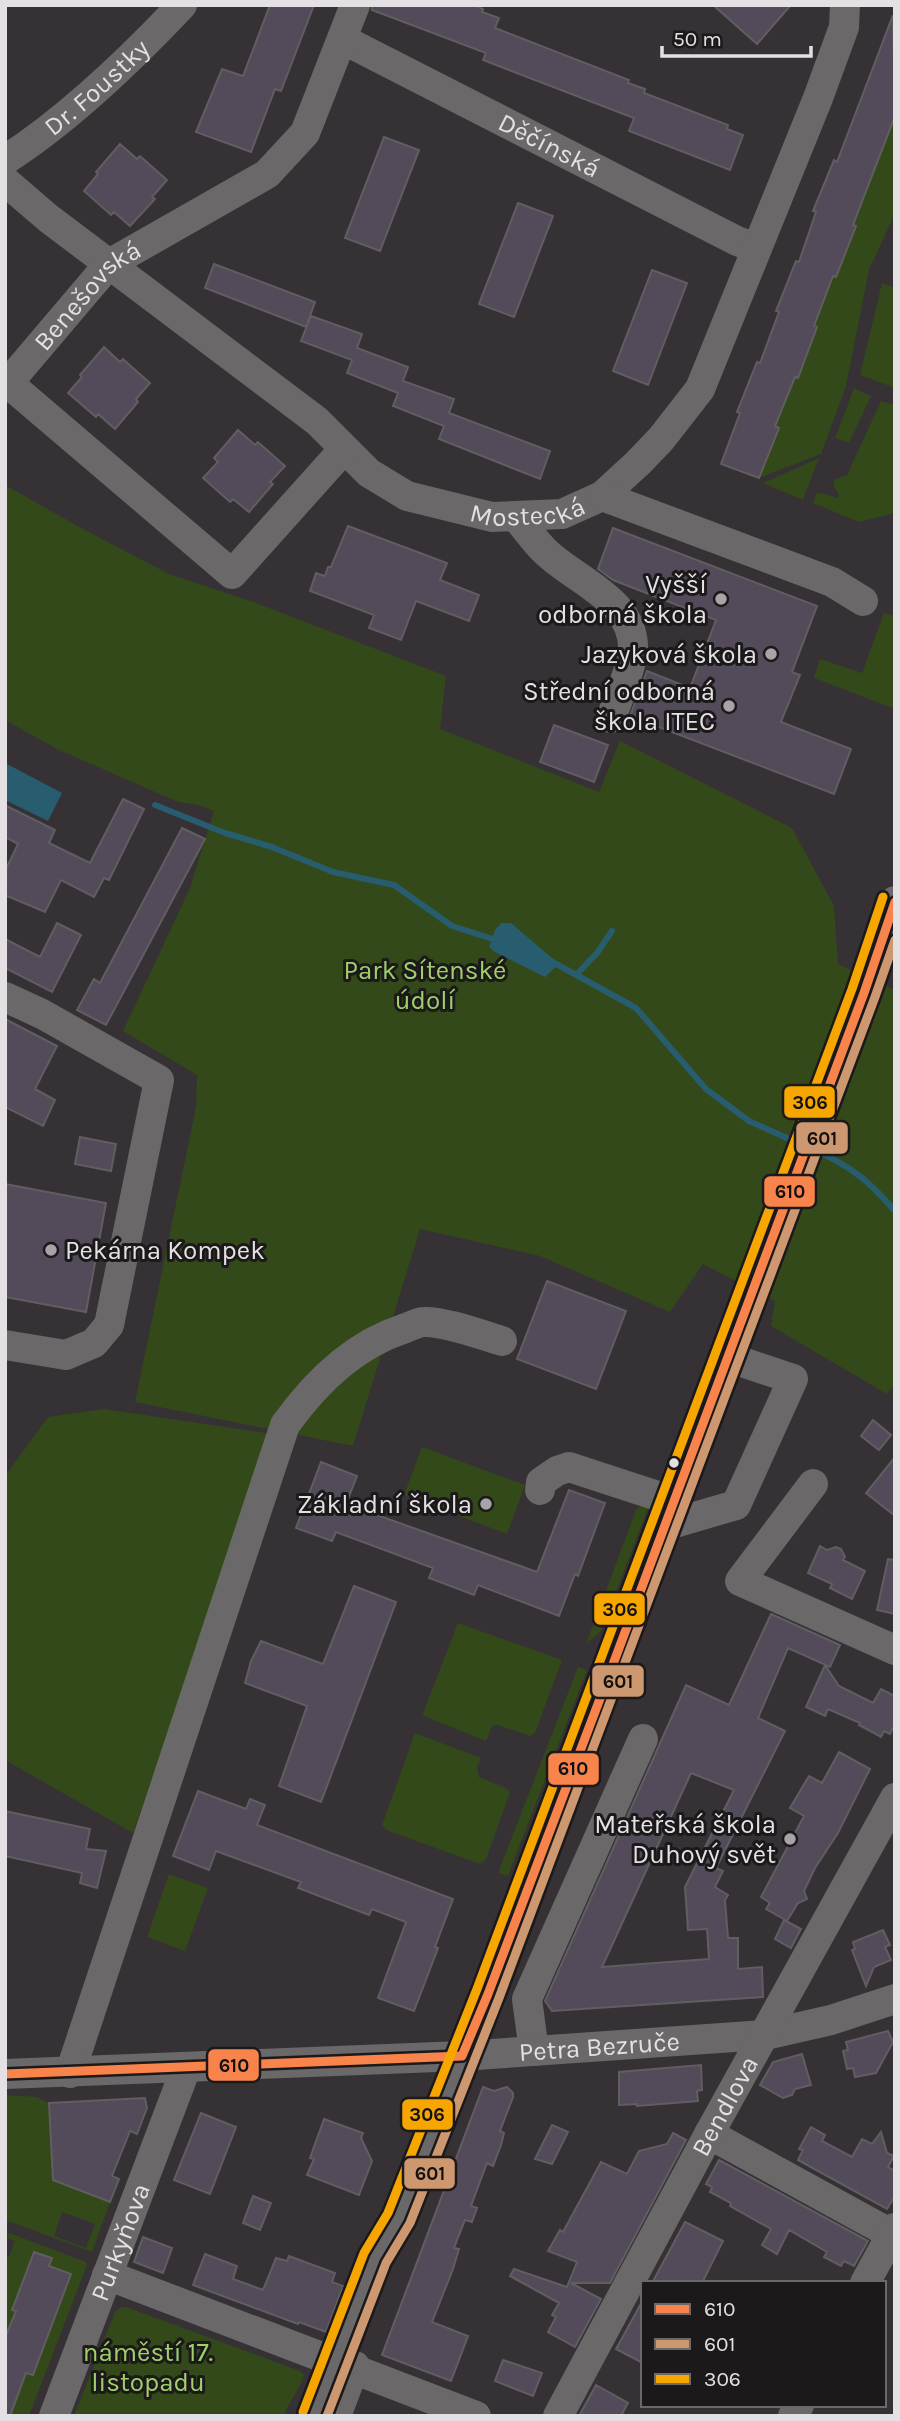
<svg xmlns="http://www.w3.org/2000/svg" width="900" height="2421" viewBox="0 0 900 2421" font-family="Karla,sans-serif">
	<rect width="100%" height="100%" fill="#353135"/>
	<path fill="#344919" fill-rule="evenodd" d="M895 116V213L869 270 846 386 821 454 759 478 778 428 775 426 795 377 798 378 817 328 814 326 833 276 836 277 856 227 853 225Z
		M882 283 895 288V388L860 375Z
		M854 388 871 396 849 443 835 438Z
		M881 401 895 405V513L859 522 813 503 816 494 821 493 838 498 839 494 834 487V480L847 475Z
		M819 458 803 500 763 483Z
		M5 485 83 529 169 574 256 603 446 676 440 729 599 792 620 741 792 828 834 906 838 964 895 990V1384L887 1394 771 1326 775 1301 703 1264 670 1312 540 1256 420 1229 353 1446 135 1402 196 1107 197 1075 123 1031 190 888 214 811 198 805 178 802 57 749 5 720Z
		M884 613 895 616V709L814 678 820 659 862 673Z
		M104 1409 272 1434 133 1833 5 1760V1476L48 1417Z
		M422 1447 525 1485 507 1534 404 1495Z
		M650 1503 601 1631 586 1644 636 1510 643 1504Z
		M458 1623 562 1660 535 1733 530 1736 498 1725 492 1726 486 1741 424 1716 423 1713Z
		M578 1667 587 1670 508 1876 498 1873Z
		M415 1733 481 1758 477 1767 479 1777 508 1789 510 1793 486 1859 480 1864 386 1830 382 1825Z
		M169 1874 208 1888 185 1951 147 1937Z
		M5 2095 37 2097 49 2103 53 2180 110 2202 92 2252 8 2221 5 2227ZM62 2212 95 2224 86 2248 54 2236Z
		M9 2233 86 2262 87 2265 29 2416H10L26 2373 33 2375 71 2274 49 2266 51 2258 33 2252 12 2309 16 2311 5 2338V2256L9 2257 15 2241 7 2238Z
		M121 2307H126L300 2371 304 2375C300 2389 289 2401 284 2416H74L115 2312Z"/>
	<path fill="#275d6f" d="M7 764 62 793 48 821 5 800Z
		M501 923H511L559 964 545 977 495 952 489 947 495 930Z"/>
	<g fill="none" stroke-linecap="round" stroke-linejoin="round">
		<path stroke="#275d6f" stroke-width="6" d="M155 805 225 833 272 847 333 872 394 885 452 926 499 941
			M551 961 636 1008 706 1089 749 1121 798 1143
			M577 974 597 953 612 931
			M814 1150C851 1166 869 1181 895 1211"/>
	</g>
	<path fill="#534b5a" stroke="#605e61" stroke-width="2" fill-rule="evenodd" d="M270 5H314L281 91 275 89 251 152 196 132 222 69 243 76Z
		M372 5H474L483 9 482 12 499 18 495 28 629 80 628 83 645 89 644 93 728 125 727 129 743 135 730 170 629 131 634 118 483 60 486 53 372 10Z
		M713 5H791L757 44Z
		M893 15 895 116 853 225 856 226 836 277 833 276 814 326 817 327 798 378 795 377 775 426 779 428 759 478 721 464 740 413 737 412 757 362 760 363 779 312 776 311 796 261 799 262 816 212 813 211 834 160 837 162Z
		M384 137 419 150 380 251 345 238Z
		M120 144 137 159 140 156 167 180 152 197 155 199 130 226 114 212 111 215 84 191 98 174 96 172Z
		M518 203 553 216 514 317 479 304Z
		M214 264 315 302 306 327 205 288Z
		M652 270 687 283 648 385 613 371Z
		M311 316 362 334 357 348 408 367 403 381 454 399 449 413 550 451 540 479 439 439 444 426 393 406 398 393 347 373 352 360 301 341Z
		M104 347 120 362 123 359 150 383 136 399 138 402 115 429 98 414 96 417 68 393 82 377 80 375Z
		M238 430 255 445 258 442 285 466 270 482 273 484 249 512 233 499 230 502 203 478 218 462 214 458Z
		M348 526 447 563 440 580 479 595 469 621 416 601 401 640 369 628 374 615 310 591 316 573 325 576 328 567H331Z
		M613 528 817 606 792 672 800 675 781 722 851 749 834 794 630 716 647 671 690 688 716 620 613 580 598 569Z
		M554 725 608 745 594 782 540 762Z
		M123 799 144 809 109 880 104 878 94 897 61 880 45 912 5 895V871L18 844 5 837V805L55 830 49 843 90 863Z
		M182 828 205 839 106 1025 77 1010 94 979 100 983Z
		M57 923 81 935 52 992 5 968V939L40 957Z
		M5 1019 57 1046 35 1089 55 1100 43 1126 5 1107Z
		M80 1137 116 1144 111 1171 75 1164Z
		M5 1184 106 1203 86 1312 5 1297Z
		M547 1281 626 1311 596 1389 517 1359Z
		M873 1420 891 1435 879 1450 861 1436Z
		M895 1457V1516L866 1493Z
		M321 1462 357 1476 346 1504 537 1572 569 1490 605 1503 578 1576 575 1574 559 1616 478 1585 474 1595 429 1578 433 1568 336 1532 332 1541 296 1528Z
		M820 1546 827 1550 836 1547 841 1549 845 1557 843 1560 865 1571 852 1599 830 1588 832 1584 808 1573Z
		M888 1559 895 1560V1614L877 1610Z
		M354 1586 396 1602 321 1802 279 1786 307 1706 245 1683 251 1661 261 1641 323 1664Z
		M771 1614 840 1645 830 1667 788 1648 758 1718 785 1731 716 1868 723 1871 715 1887 728 1895 725 1900 728 1938H738V1969L762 1967 763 1997 552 2011 545 2001 686 1685 729 1705ZM691 1773 734 1790 685 1887 688 1930 707 1929 709 1959 602 1967Z
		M825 1665 839 1686 873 1703 881 1689 895 1696V1724L890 1734 884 1731 881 1737 859 1725 860 1723 828 1709 825 1716 806 1707Z
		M839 1752 870 1769 838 1833 815 1868 804 1891 807 1899 798 1903 787 1921 766 1909 770 1903 761 1897 804 1816 790 1808 809 1776 822 1783Z
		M198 1791 246 1809 250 1799 265 1805 257 1825 453 1899 435 1947 438 1948 414 2011 378 1998 406 1922 372 1909 369 1915 298 1888 301 1882 216 1851 209 1870 173 1856Z
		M5 1811 90 1829 86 1849 106 1851 97 1888 80 1883 82 1873 5 1856Z
		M784 1920 801 1929 791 1948 775 1939Z
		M883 1930 890 1945 885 1947 891 1960 874 1967 866 1986 852 1950 855 1949 853 1942Z
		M888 2031 893 2042 876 2073 855 2077 853 2068 847 2069 843 2051 848 2050 846 2042Z
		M802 2054 811 2085 795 2089 792 2095 783 2098 760 2085 773 2062Z
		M701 2065 702 2090 697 2091 698 2101 637 2106V2104L619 2105V2072Z
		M483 2087 494 2091 507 2087 513 2093V2097L500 2131 504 2133 501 2145 493 2166 487 2163 471 2206 477 2208 472 2222 465 2220 454 2248 459 2249 453 2269 432 2322 468 2336 451 2381 382 2355Z
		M145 2098 147 2108 137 2134 130 2131 112 2176 119 2179 110 2202 53 2180 49 2103Z
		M201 2113 236 2127 210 2194 174 2180Z
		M324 2119 363 2133 361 2138 372 2161 359 2195 307 2175 314 2159 310 2158Z
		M552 2125 568 2132 552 2164 535 2159Z
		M811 2127 825 2135 822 2141 852 2157 862 2139 872 2144 881 2132 887 2153 894 2156 888 2167 895 2171V2196L887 2209 798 2160 803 2150 799 2149Z
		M673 2133 686 2140 610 2283H571L601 2299 575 2347 548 2332 556 2317 552 2315 559 2303 510 2276 514 2269 567 2287 577 2262 548 2251 560 2230 563 2232 601 2162 627 2174 639 2151 667 2144Z
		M719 2160 868 2241 854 2266 844 2261 841 2266 824 2257 827 2252 789 2230 777 2254 762 2245 771 2229 730 2206 731 2203 710 2192 712 2187 706 2184Z
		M253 2196 271 2203 260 2230 243 2223Z
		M685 2222 723 2241 702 2283H652Z
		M143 2237 172 2248 163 2273 134 2262Z
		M34 2252 52 2258 49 2266 71 2274 33 2375 26 2373 10 2416H5V2338L16 2311 12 2310Z
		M205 2254 237 2266 233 2279 263 2290 276 2258 287 2261 289 2256 335 2273 332 2282 343 2286 326 2332 299 2322 298 2324 193 2285Z
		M643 2300V2363L616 2349Z
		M503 2360 542 2373 533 2396 495 2381Z
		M596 2385 628 2403 621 2416H579Z"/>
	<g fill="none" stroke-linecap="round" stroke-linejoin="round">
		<g stroke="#6a6869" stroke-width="30">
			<path id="s1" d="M342 39 737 241 756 248"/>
			<path id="s2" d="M5 160C66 121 132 58 182 5"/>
			<path id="s3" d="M5 181 48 218 317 421 369 473 407 496 492 517 562 514 602 496 638 463 661 439 700 389 818 98 844 27 845 5"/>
			<path id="s4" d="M344 449 232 574 8 383 109 264 267 174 305 133 355 5"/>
			<path d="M602 496 832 582 863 601"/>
			<path d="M515 516C526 528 535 542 547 553 578 582 635 601 633 650 632 667 617 701 611 718"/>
			<path d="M5 997 42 1014 159 1080 109 1325 94 1343 66 1355 5 1345"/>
			<path d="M813 1484 740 1581 895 1650"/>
			<path d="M540 1490 541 1482 557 1471 569 1467 673 1501"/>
			<path d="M664 1526 736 1505 793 1379 727 1357"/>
			<path d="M534 2051 527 1999 643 1739"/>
			<path d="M70 2073 285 1425C315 1383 354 1345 403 1329 410 1327 417 1322 424 1322 444 1321 482 1335 502 1341"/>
			<path id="s5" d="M5 2074 462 2056 765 2035 831 2020 895 1999"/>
			<path d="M709 2134 895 2236"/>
			<path d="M107 2275 476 2416"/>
			<path d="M865 2283 895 2228"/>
			<path id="s6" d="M54 2416 186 2068"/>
			<path d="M314 2416 375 2257 399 2219 462 2056 488 1994 864 993 895 901"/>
			<path d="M336 2416 355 2366"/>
			<path id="s7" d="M558 2416 709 2134 895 1798"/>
			<path d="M793 2416 799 2405"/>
		</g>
		<g stroke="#1c191b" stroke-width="14">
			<path id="bus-1" d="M462 2056 488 1994 612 1667 864 993 895 902
				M5 2074 462 2056"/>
		</g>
		<g stroke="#1c191b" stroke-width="14">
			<path id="bus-2" d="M327 2416 386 2263 410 2223 499 1998 875 997 895 940"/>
		</g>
		<g stroke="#1c191b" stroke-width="14">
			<path id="bus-3" d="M303 2412 364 2253 388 2213 477 1989 852 989 883 897"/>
		</g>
		<use href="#bus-1" stroke="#f8844c" stroke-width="9"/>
		<use href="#bus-2" stroke="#cd976f" stroke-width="9"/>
		<use href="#bus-3" stroke="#f7a600" stroke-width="9"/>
	</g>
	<g fill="#a7a3a7" stroke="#1c191b" stroke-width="2.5">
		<circle cx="721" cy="599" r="7"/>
		<circle cx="771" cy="654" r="7"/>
		<circle cx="729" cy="706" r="7"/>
		<circle cx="51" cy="1250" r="7"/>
		<circle cx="486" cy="1504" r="7"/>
		<circle cx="790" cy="1839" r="7"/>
	</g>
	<circle fill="#e4e0e4" stroke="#1c191b" stroke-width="2.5" cx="674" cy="1463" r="6"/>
	<g text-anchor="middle" stroke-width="6" stroke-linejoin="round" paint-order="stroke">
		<g font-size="26" fill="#e4e0e4" stroke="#1c191b">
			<text dy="9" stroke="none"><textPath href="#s2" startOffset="117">Dr. Foustky</textPath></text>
			<text dy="9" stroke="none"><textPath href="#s1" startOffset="233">Děčínská</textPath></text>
			<text dy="9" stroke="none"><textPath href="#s4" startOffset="581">Benešovská</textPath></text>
			<text dy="9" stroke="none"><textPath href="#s3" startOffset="635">Mostecká</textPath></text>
			<text dy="9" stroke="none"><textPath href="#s5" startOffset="595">Petra Bezruče</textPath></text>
			<text dy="9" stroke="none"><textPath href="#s7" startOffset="352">Bendlova</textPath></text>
			<text dy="9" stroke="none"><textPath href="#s6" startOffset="186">Purkyňova</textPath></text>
		</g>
		<g font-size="26" fill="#e4e0e4" stroke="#1c191b" text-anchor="end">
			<text x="707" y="593">Vyšší<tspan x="707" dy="30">odborná škola</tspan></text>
			<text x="757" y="663">Jazyková škola</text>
			<text x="715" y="700">Střední odborná<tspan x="715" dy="30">škola ITEC</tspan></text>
			<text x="65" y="1259" text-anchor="start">Pekárna Kompek</text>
			<text x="472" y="1513">Základní škola</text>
			<text x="776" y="1833">Mateřská škola<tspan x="776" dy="30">Duhový svět</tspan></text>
		</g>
		<g font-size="26" fill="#a0d169" stroke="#1c191b">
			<text x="425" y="979">Park Sítenské<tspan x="425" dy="30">údolí</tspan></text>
			<text x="148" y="2361">náměstí 17.<tspan x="148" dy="30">listopadu</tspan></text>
		</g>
	</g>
	<g stroke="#1c191b" stroke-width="2.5">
		<rect x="783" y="1085" width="53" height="34" rx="7" fill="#f7a600"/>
		<rect x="795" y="1121" width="54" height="34" rx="7" fill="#cd976f"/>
		<rect x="763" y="1175" width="53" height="33" rx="7" fill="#f8844c"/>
		<rect x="593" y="1592" width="53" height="34" rx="7" fill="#f7a600"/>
		<rect x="591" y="1664" width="54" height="34" rx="7" fill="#cd976f"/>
		<rect x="547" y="1752" width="53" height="34" rx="7" fill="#f8844c"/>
		<rect x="207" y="2048" width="53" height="34" rx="7" fill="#f8844c"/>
		<rect x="401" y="2098" width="53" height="33" rx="7" fill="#f7a600"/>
		<rect x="403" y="2157" width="53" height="33" rx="7" fill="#cd976f"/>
	</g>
	<g font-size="19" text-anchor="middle" font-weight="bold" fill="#111">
		<text x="810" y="1109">306</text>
		<text x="822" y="1145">601</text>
		<text x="790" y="1198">610</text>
		<text x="620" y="1616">306</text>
		<text x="618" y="1688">601</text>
		<text x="573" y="1775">610</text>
		<text x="234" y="2072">610</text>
		<text x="427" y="2121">306</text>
		<text x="430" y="2180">601</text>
	</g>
	<rect width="900" height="2421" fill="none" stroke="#e4e0e4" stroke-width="14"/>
	<rect x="641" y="2281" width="245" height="126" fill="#1c191b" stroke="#6c696b" stroke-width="2"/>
	<rect x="655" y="2304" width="35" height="10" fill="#f8844c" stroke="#6c696b" stroke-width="2"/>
	<text x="704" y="2316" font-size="21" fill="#e4e0e4">610</text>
	<rect x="655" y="2339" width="35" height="10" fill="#cd976f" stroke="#6c696b" stroke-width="2"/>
	<text x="704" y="2351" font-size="21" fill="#e4e0e4">601</text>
	<rect x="655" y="2374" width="35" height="10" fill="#f7a600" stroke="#6c696b" stroke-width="2"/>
	<text x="704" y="2386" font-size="21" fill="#e4e0e4">306</text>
	<path d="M662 46v10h149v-10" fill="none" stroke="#e4e0e4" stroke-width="3.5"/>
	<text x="673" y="46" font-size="21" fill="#e4e0e4" stroke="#1c191b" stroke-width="5" paint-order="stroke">50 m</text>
</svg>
